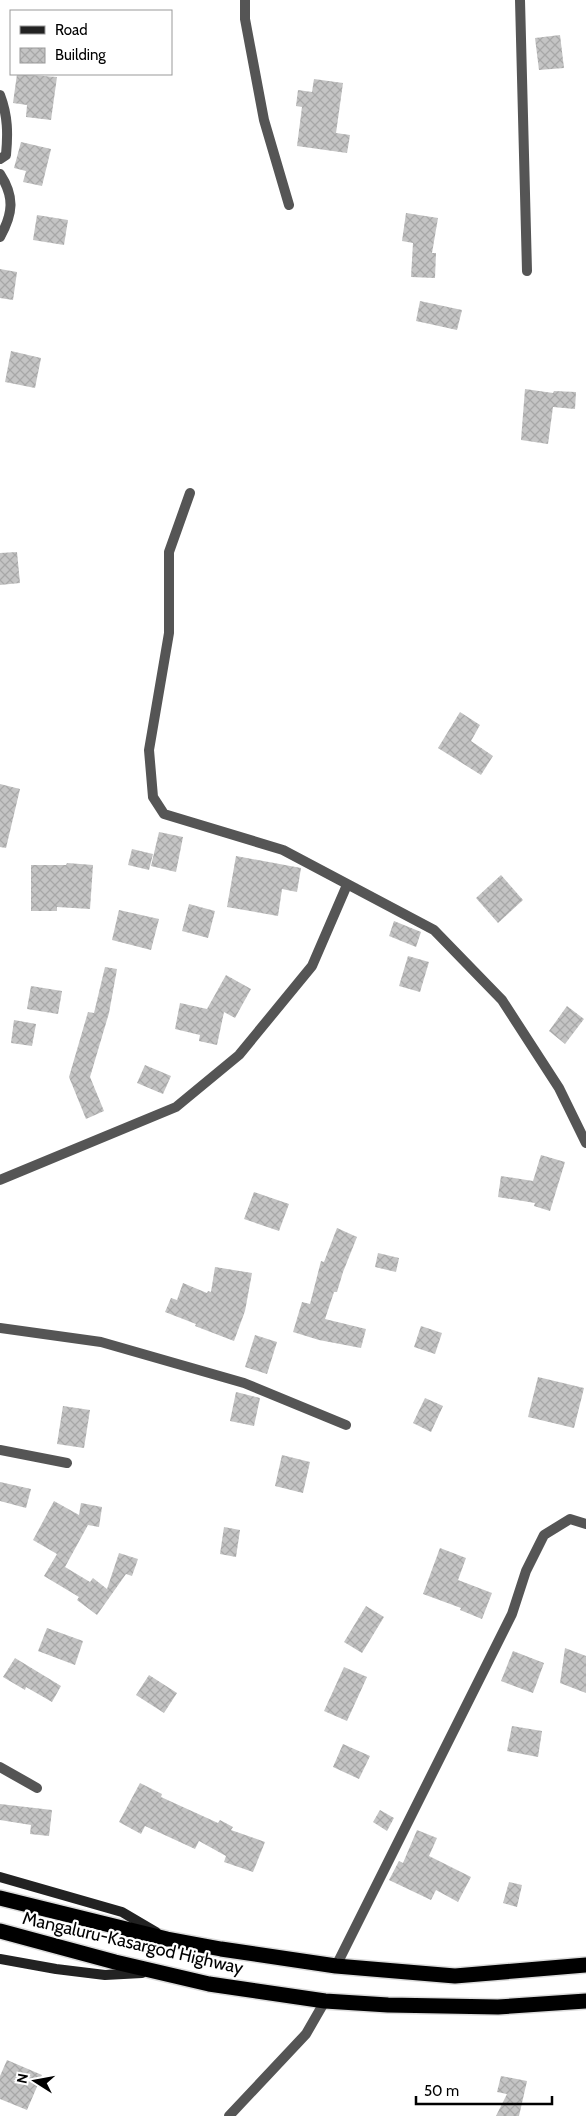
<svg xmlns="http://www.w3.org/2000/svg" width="586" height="2116" viewBox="0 0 586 2116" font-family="Cabin,sans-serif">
	<defs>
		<pattern id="building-cross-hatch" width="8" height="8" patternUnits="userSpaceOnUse" patternTransform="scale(1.25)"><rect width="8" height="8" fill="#c4c4c4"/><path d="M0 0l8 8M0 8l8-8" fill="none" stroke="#a7a7a7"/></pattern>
	</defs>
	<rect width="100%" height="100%" fill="#fff"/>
	<path fill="url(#building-cross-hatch)" d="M560 35 564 68 539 70 535 38Z
		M17 74 57 77 51 120 26 117 27 105 13 103Z
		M314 79 343 83 336 133 350 135 347 153 297 146 302 107 296 106 298 90 312 92Z
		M21 142 51 149 42 186 23 182 26 171 14 168Z
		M406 213 438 218 432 253H436L435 278 411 277 413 243 402 241Z
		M37 215 68 220 64 245 33 240Z
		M0 269 17 272 13 300 0 298Z
		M420 301 462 310 457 330 416 321Z
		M11 351 41 358 35 388 5 382Z
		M525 389 553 393 554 391 576 392 575 409 553 407 548 444 521 440Z
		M17 552 20 583 0 585V553Z
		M460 712 480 725 471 741 493 756 481 775 438 748Z
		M0 784 20 789 6 848 0 847Z
		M159 832 183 837 176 872 151 866Z
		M132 849 153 854 149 870 128 865Z
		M236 856 301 868 297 892 282 889 278 916 227 907Z
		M67 863 93 865 90 909 57 907V911H31V865H66Z
		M501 875 523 900 498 923 476 898Z
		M189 904 215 911 208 938 182 931Z
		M119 910 159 919 151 950 112 940Z
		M394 921 421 932 416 947 389 936Z
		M408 956 429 962 420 992 399 986Z
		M105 967 117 969 109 1013 90 1077 104 1111 86 1119 69 1077 88 1012 94 1013Z
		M226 975 251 989 235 1018 224 1012 217 1045 199 1041 200 1035 175 1029 180 1003 207 1009Z
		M31 986 62 991 58 1014 27 1009Z
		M567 1006 584 1019 565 1044 549 1031Z
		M14 1020 36 1024 32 1046 11 1043Z
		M145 1065 171 1076 163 1094 137 1083Z
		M541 1155 565 1162 550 1211 534 1206 535 1203 498 1197 501 1176 533 1181Z
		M254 1192 289 1204 279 1231 244 1219Z
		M337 1228 357 1237 343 1272 337 1292H334L325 1319 366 1329 361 1348 319 1340 293 1332 302 1302 310 1304 321 1261 324 1262Z
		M378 1253 399 1258 396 1272 375 1267Z
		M215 1267 252 1273 245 1311 234 1341 195 1326 196 1324 165 1312 171 1298 177 1300 183 1283 207 1293 208 1291 211 1292Z
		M421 1326 442 1333 435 1354 414 1347Z
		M255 1335 277 1342 267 1374 245 1367Z
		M538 1377 584 1388 574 1428 528 1417Z
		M236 1392 260 1398 254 1426 230 1421Z
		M425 1398 443 1406 431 1432 413 1423Z
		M63 1406 90 1410 84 1448 57 1444Z
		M282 1455 310 1462 303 1493 275 1486Z
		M0 1482 31 1489 26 1508 0 1501Z
		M54 1501 79 1515 81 1503 102 1507 99 1527 88 1525 65 1567 90 1582 93 1578 107 1589 119 1553 138 1559 132 1576 126 1574 97 1615 77 1600 79 1597 44 1576 57 1554 33 1540Z
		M224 1527 240 1530 236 1557 220 1554Z
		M440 1548 466 1558 458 1580 492 1593 482 1619 460 1610 461 1608 423 1594Z
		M366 1606 384 1617 362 1653 344 1642Z
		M47 1628 83 1641 75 1665 38 1651Z
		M565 1648 586 1656V1693L560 1683Z
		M513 1651 544 1663 533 1693 501 1681Z
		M15 1658 61 1686 52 1702 26 1687 25 1690 3 1677Z
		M344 1667 367 1677 347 1721 324 1711Z
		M149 1675 177 1693 164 1713 136 1695Z
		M512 1726 542 1731 538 1757 507 1751Z
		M343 1744 370 1756 359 1779 333 1767Z
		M140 1783 162 1794 161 1797 218 1823 220 1820 233 1827 231 1830 265 1842 253 1872 224 1862 226 1856 199 1841 195 1849 145 1826 141 1834 119 1822Z
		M0 1804 52 1810 49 1836 30 1834 31 1825 0 1820Z
		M380 1810 394 1818 387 1831 373 1822Z
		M417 1830 437 1838 429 1856 471 1877 458 1902 436 1890 431 1900 389 1880 399 1861 403 1863Z
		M509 1882 522 1885 517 1907 503 1903Z
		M7 2060 42 2075 27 2110 0 2099V2076Z
		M501 2076 527 2081 519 2116H496L507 2094 497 2092Z"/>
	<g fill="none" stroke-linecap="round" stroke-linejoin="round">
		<g stroke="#dbdbdb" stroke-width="18">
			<path id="highway" d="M0 1898 167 1939 221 1949 336 1966 455 1976 586 1965
				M0 1931 115 1962 209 1984 325 2001 388 2005 498 2007 586 2001"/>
		</g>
		<path stroke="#555" stroke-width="10" d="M245 0V19L264 120 289 205
			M520 0 527 271
			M0 95C8 116 8 134 6 155L0 159
			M0 174C15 197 13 214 0 237
			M190 493 169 552V633L149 750 153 797 164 814 283 850 434 930 502 1000 559 1088 586 1143
			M0 1180 176 1107 239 1055 312 966 347 885
			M0 1328 101 1342 244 1383 346 1425
			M0 1450 67 1463
			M0 1767 37 1788
			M336 1966 512 1614 526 1571 544 1535 570 1519 586 1524
			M229 2116 306 2034 325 2001"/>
		<path stroke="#222" stroke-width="10" d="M0 1877 122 1912 156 1932
			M0 1959 56 1969 105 1975 142 1973"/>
		<use href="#highway" stroke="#000" stroke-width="15"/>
	</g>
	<g text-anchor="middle" stroke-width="4.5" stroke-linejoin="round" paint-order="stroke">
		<g font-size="18" fill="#000" stroke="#fff">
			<text transform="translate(133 1943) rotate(13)" y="6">Mangaluru-Kasargod Highway</text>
		</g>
	</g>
	<rect x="10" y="10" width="162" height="65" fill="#ffffff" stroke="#999999"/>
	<rect x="20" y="26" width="25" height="8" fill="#222222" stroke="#999999"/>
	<text x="55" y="35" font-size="15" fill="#000000">Road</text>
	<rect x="20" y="48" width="25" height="15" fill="url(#building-cross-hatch)" stroke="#999999"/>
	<text x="55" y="60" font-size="15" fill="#000000">Building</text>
	<g transform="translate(35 2081) rotate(281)" stroke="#ffffff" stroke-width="4" paint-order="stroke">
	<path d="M0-4L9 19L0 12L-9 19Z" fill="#000000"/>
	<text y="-8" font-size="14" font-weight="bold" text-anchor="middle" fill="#000000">N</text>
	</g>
	<path d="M416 2096v8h136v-8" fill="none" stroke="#000000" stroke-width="2.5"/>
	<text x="424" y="2096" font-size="15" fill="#000000" stroke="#ffffff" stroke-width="4" paint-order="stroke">50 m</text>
</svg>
